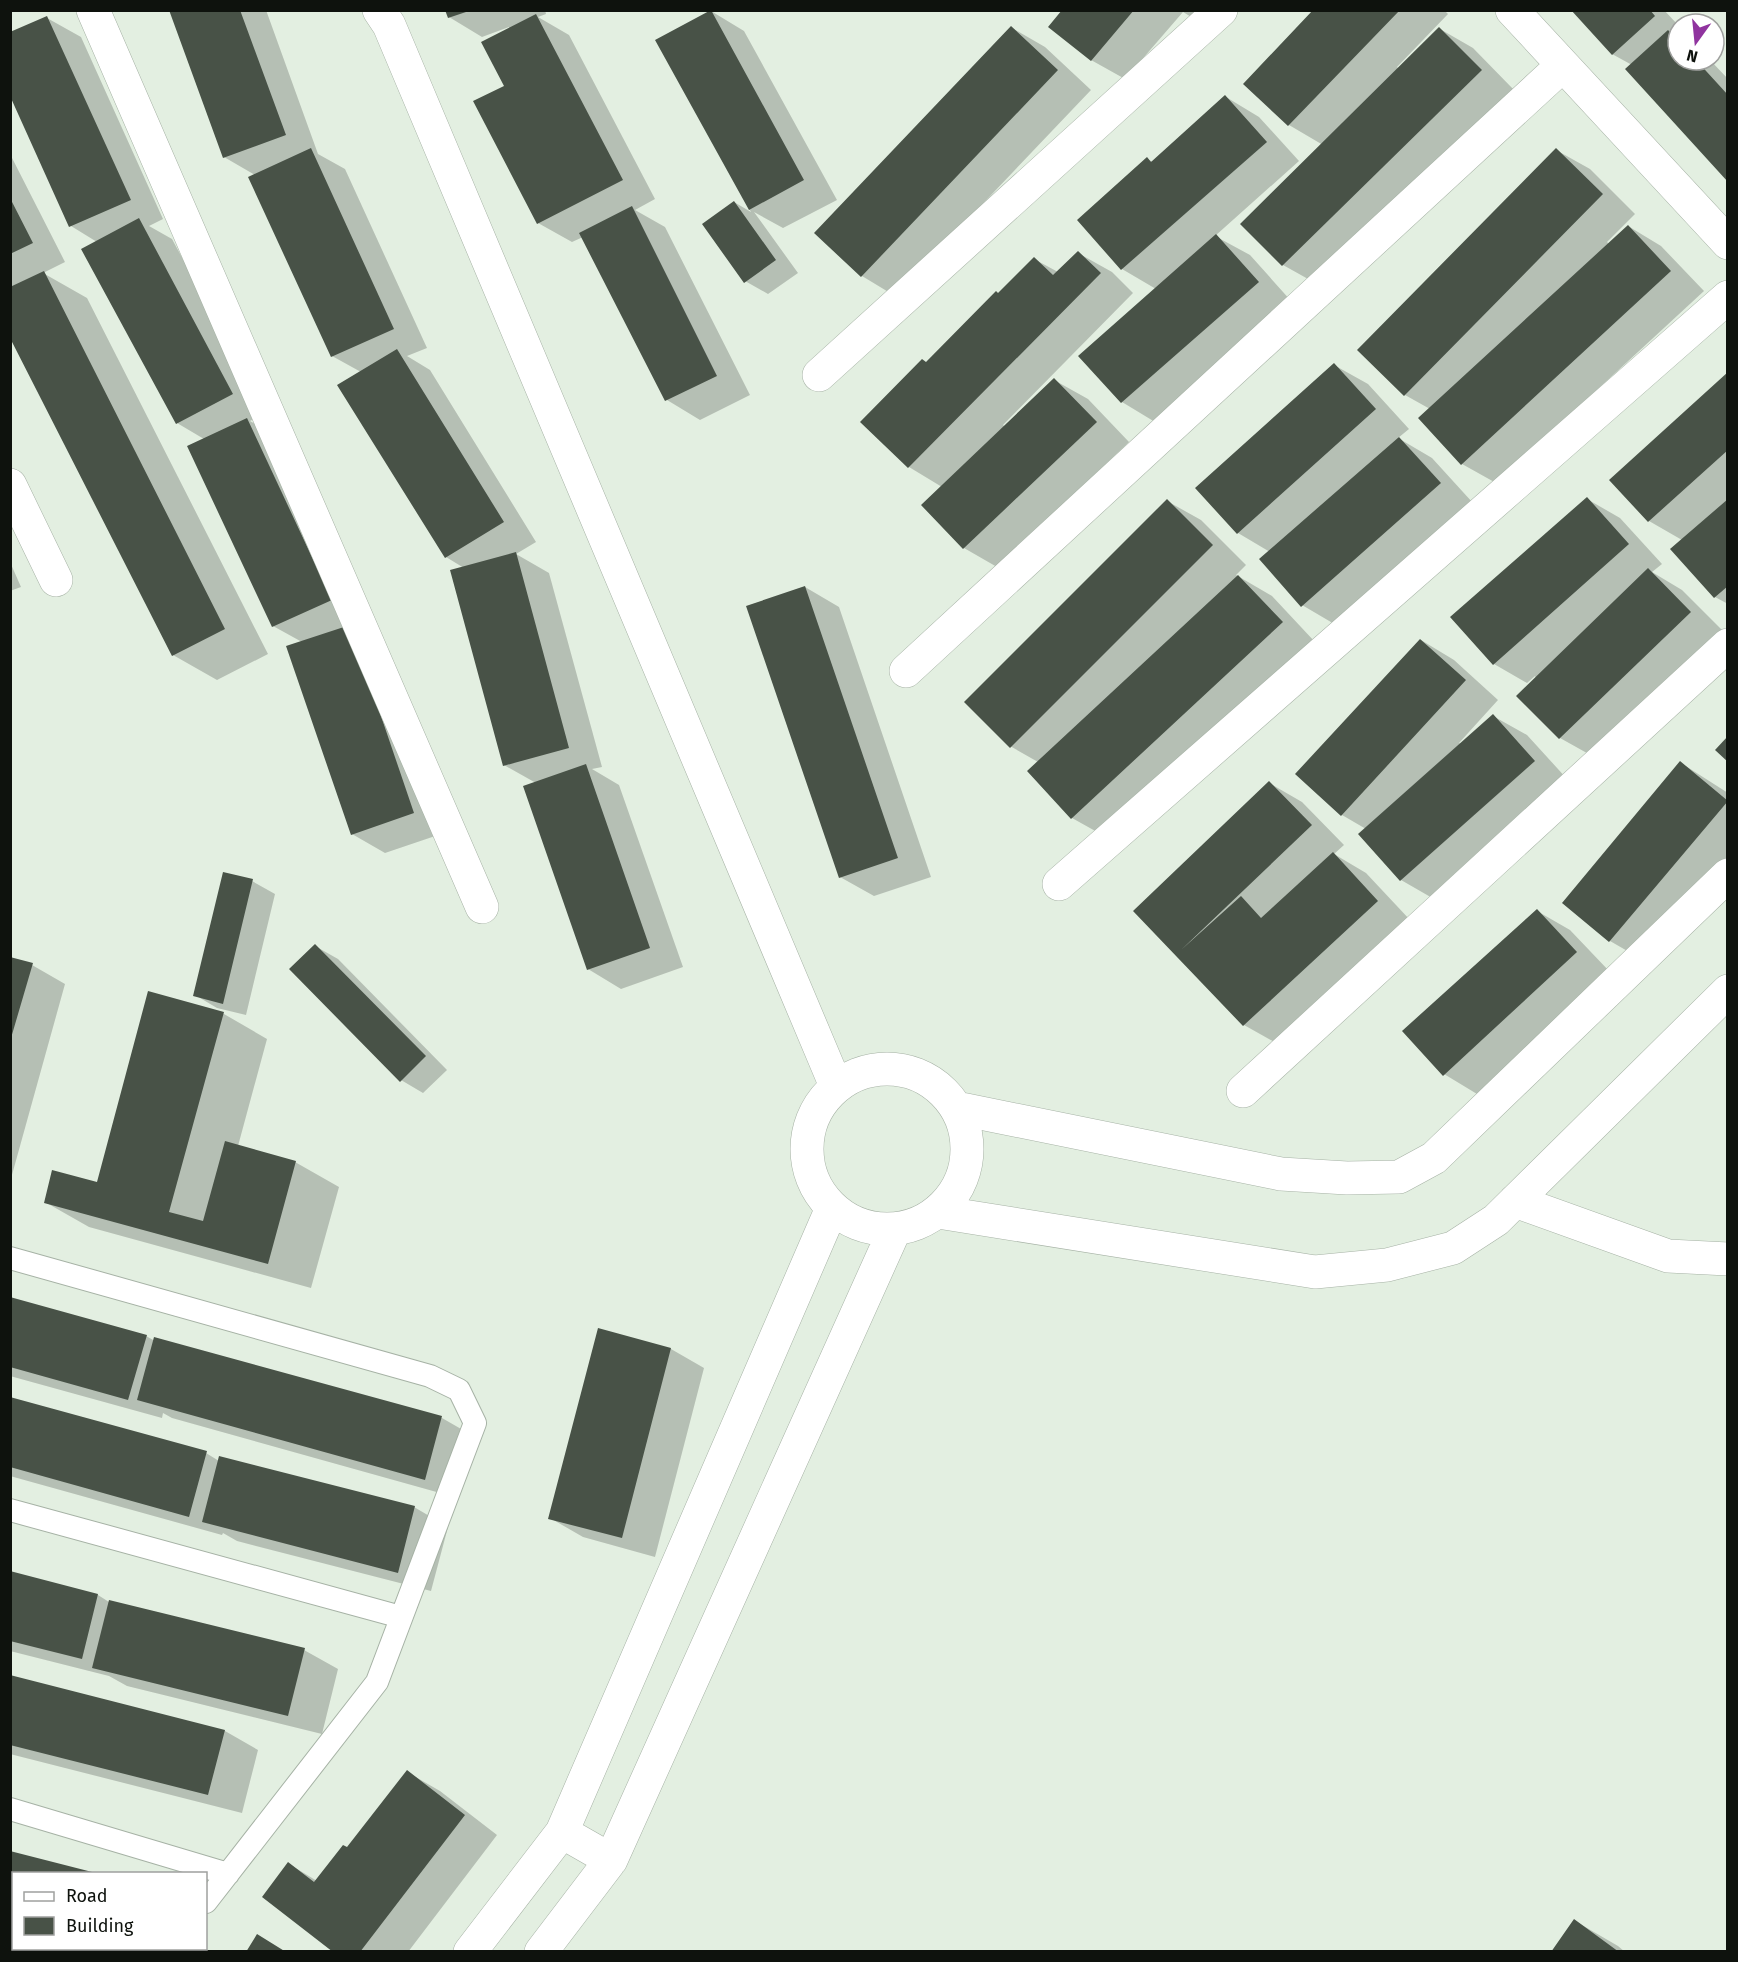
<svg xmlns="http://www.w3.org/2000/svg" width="1738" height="1962" viewBox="0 0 1738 1962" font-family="'Fira Sans',sans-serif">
	<rect width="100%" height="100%" fill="#e3efe1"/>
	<path fill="#0003" d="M170 10H266L318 154 345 169 427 348 407 356 430 370 536 542 516 554 549 573 602 767 592 769 619 785 683 967 621 989 588 969 536 783 504 765 464 568 446 557 361 372 332 356 255 175 224 157Z
		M446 10H545L546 14 538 17 569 35 655 199 635 210 665 227 750 395 700 420 667 400 583 237 572 242 538 223 506 87 509 27 482 37 449 17Z
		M1063 10H1199L1193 18 1183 12 1125 79 1091 60Z
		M1315 10H1444L1448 14 1397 67 1399 69 1440 29 1473 48 1514 90 1317 284 1283 265 1242 224 1323 145 1289 125 1245 84Z
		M1573 10H1664L1678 25V60H1710L1728 79V180L1632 65 1612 54Z
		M711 11 744 31 837 200 783 228 754 212 798 273 768 294 745 281 734 202 751 212 657 40Z
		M47 18 81 37 163 219 149 226 172 239 266 413 250 421 280 439 447 832 385 853 352 834 302 642 273 626 204 439 177 423 97 242 71 226 10 92Z
		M1012 28 1045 47 1091 90 895 296 862 276 816 233Z
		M1226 97 1259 117 1299 161 1215 236 1250 255 1292 302 1155 422 1122 402 1081 356 1156 289 1122 269 1147 159 1153 162Z
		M1556 150 1590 169 1635 214 1607 242 1609 244 1628 226 1661 246 1704 291 1496 483 1462 464 1430 409 1405 395Z
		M10 154 65 262 43 273 87 298 268 654 217 680 173 655 10 287Z
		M1078 253 1112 272 1133 293 1003 425 1005 427 1054 380 1088 399 1129 442 997 567 964 548 942 487 909 467 927 363 1034 259 1058 272Z
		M1334 365 1368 384 1409 429 1398 438 1432 458 1473 503 1336 625 1302 605 1270 552 1238 533 1197 488Z
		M1728 374V604L1715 597 1682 540 1649 521Z
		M1587 499 1620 518 1662 564 1652 572 1682 590 1724 632 1594 757 1560 738 1519 696 1536 678 1535 676 1527 683 1494 664Z
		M1167 501 1201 520 1246 565 1236 575 1272 596 1315 642 1106 837 1072 818 1038 762 1010 746Z
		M10 562 21 587 10 591Z
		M805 587 839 607 931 877 874 896 840 877Z
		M1421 640 1454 660 1498 700 1459 743 1461 744 1493 716 1527 735 1568 780 1434 899 1401 880 1366 829 1342 815 1297 774Z
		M1681 763 1728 793V860L1643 960 1610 941 1564 902Z
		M1269 783 1302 802 1344 845 1334 854 1366 873 1411 921 1278 1044 1244 1025 1135 911Z
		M252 881 275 894 246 1015 217 1008 195 995Z
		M1537 911 1570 930 1610 972 1477 1094 1444 1074Z
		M315 946 338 959 447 1070 423 1093 401 1080Z
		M10 958 32 965 65 984 10 1182Z
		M149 993 224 1014 267 1039 238 1146 295 1162 339 1187 311 1288 89 1227 45 1202 99 1184Z
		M10 1299 146 1336 155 1341 156 1339 442 1418 475 1437 458 1498 172 1418 163 1413 162 1418 10 1376Z
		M599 1330 671 1349 704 1368 655 1557 583 1537 550 1518Z
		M10 1398 206 1453 219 1461 414 1507 448 1527 431 1591 237 1541 223 1533 222 1535 10 1476Z
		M10 1573 98 1595 109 1602 304 1650 338 1669 322 1734 127 1686 109 1676 10 1651Z
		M10 1676 225 1731 258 1750 242 1813 10 1754Z
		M407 1772 440 1791 497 1835 408 1952H336L289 1864 317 1881 347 1849Z
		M10 1852 14 1874V1933L10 1932Z
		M1575 1921 1618 1946 1625 1952H1553Z
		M74 1948H166V1952H86Z"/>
	<path fill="#485247" d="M169 10H240L286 135 223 158Z
		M445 10H469V11L448 18Z
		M711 10 804 180 749 210 655 40Z
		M1062 10H1134L1091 61 1048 27Z
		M1313 10H1400L1288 126 1243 84Z
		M1571 10H1650L1655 16 1612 55Z
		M536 14 623 180 537 224 473 101 504 86 481 42Z
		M47 16 131 200 69 227 10 96V32Z
		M1011 26 1058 70 861 277 814 233Z
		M1439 27 1482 70 1282 266 1240 224Z
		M1668 30 1678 41V60H1696L1728 95V182L1625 69Z
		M1225 95 1267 142 1121 270 1077 220 1147 157 1151 162Z
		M311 148 394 329 331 357 248 177Z
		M1556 148 1603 194 1404 396 1357 350Z
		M10 198 33 243 10 254Z
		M734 201 776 260 744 283 702 224Z
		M632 206 717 376 665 401 579 233Z
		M139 218 233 394 176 424 81 249Z
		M1628 225 1671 271 1461 465 1418 418Z
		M1216 234 1259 282 1121 403 1078 356Z
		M1078 251 1101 273 908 468 860 422 922 359 926 362 996 291 998 293 1034 257 1053 275Z
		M44 271 225 629 172 656 10 338V287Z
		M397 349 504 522 445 558 337 385Z
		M1334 363 1376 409 1237 534 1195 488Z
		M1728 372V450L1648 522 1609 480Z
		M1054 378 1097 422 963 549 921 505Z
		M247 418 332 600 272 627 187 446Z
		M1399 437 1441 483 1301 607 1259 559Z
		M1587 497 1629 544 1493 665 1450 617Z
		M1167 499 1213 545 1010 748 964 702Z
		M1728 499V586L1714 598 1670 549Z
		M516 552 569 748 503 766 450 570Z
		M1648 568 1691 612 1559 739 1516 696Z
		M1238 575 1283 622 1071 819 1027 771Z
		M805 586 898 858 839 878 746 606Z
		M350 625 414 813 351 835 286 646Z
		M1420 639 1466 680 1341 816 1295 774Z
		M1493 714 1535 761 1400 881 1358 834Z
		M1728 736V762L1715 750Z
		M1680 761 1728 801 1609 942 1562 903Z
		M586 764 650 948 587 970 523 786Z
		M1269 781 1312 825 1181 950 1241 896 1261 918 1333 852 1378 901 1243 1026 1133 911Z
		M223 872 253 879 223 1004 193 996Z
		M1537 909 1577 952 1443 1076 1402 1031Z
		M315 944 426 1056 400 1082 289 969Z
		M10 957 33 963 11 1038H10Z
		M148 991 224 1012 169 1212 203 1221 225 1141 296 1161 268 1264 44 1203 52 1170 97 1182Z
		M10 1297 147 1335 128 1400 10 1367Z
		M598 1328 671 1348 622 1538 548 1519Z
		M154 1337 442 1416 425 1480 137 1400Z
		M10 1397 207 1451 189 1517 10 1467Z
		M219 1456 415 1506 398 1573 202 1522Z
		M10 1571 98 1594 82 1659 10 1641Z
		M109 1600 305 1648 288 1716 92 1668Z
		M10 1675 225 1730 208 1795 10 1745Z
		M407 1770 465 1815 360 1952H333L262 1897 288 1862 314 1882 343 1845 347 1847Z
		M10 1851 96 1873V1874H14V1923H10Z
		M1574 1919 1619 1952H1551Z
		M257 1934 286 1952H246Z"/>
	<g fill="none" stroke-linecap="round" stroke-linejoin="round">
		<g stroke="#a6b2a5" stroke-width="24">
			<path id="lane" d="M10 1258 430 1376 459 1390 475 1423 377 1682 206 1902
				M10 1510 401 1617
				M10 1809 228 1874
				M164 1952 167 1948"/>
		</g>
		<g stroke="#a6b2a5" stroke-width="34">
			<path id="street" d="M93 10 482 907
				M379 10 389 25 836 1086
				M1512 10 1728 243
				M819 375 1221 10
				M10 485 56 580
				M906 671 1563 65
				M1059 884 1728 297
				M807 1149a80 80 0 1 1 160 0a80 80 0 1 1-160 0Z
				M1243 1091 1728 645
				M956 1108 1281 1174 1347 1178 1399 1177 1434 1158 1728 875
				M1515 1201 1668 1256 1728 1259
				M938 1212 1315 1272 1387 1265 1453 1248 1496 1220 1728 991
				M562 1832 611 1860
				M470 1952 562 1832 832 1208
				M541 1952 611 1860 895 1229"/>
		</g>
		<use href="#lane" stroke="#fff" stroke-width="22"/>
		<use href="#street" stroke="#fff" stroke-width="33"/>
	</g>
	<rect width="1738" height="1962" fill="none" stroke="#0e120d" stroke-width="24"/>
	<rect x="12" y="1872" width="195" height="78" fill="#ffffff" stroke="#9fa09e" stroke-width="1.5"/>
	<rect x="24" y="1892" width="30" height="9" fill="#ffffff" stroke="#9fa09e" stroke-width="1.5"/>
	<text x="66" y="1902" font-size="18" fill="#0e120d">Road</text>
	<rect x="24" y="1917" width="30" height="18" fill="#485247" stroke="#9fa09e" stroke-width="1.5"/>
	<text x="66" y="1932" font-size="18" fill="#0e120d">Building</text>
	<g transform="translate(1696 42) rotate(195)"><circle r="28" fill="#ffffff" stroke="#9fa09e" stroke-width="1.5"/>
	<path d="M0-4.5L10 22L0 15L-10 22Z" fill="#90349f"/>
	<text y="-9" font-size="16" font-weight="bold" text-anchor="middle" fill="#0e120d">N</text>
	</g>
</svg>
